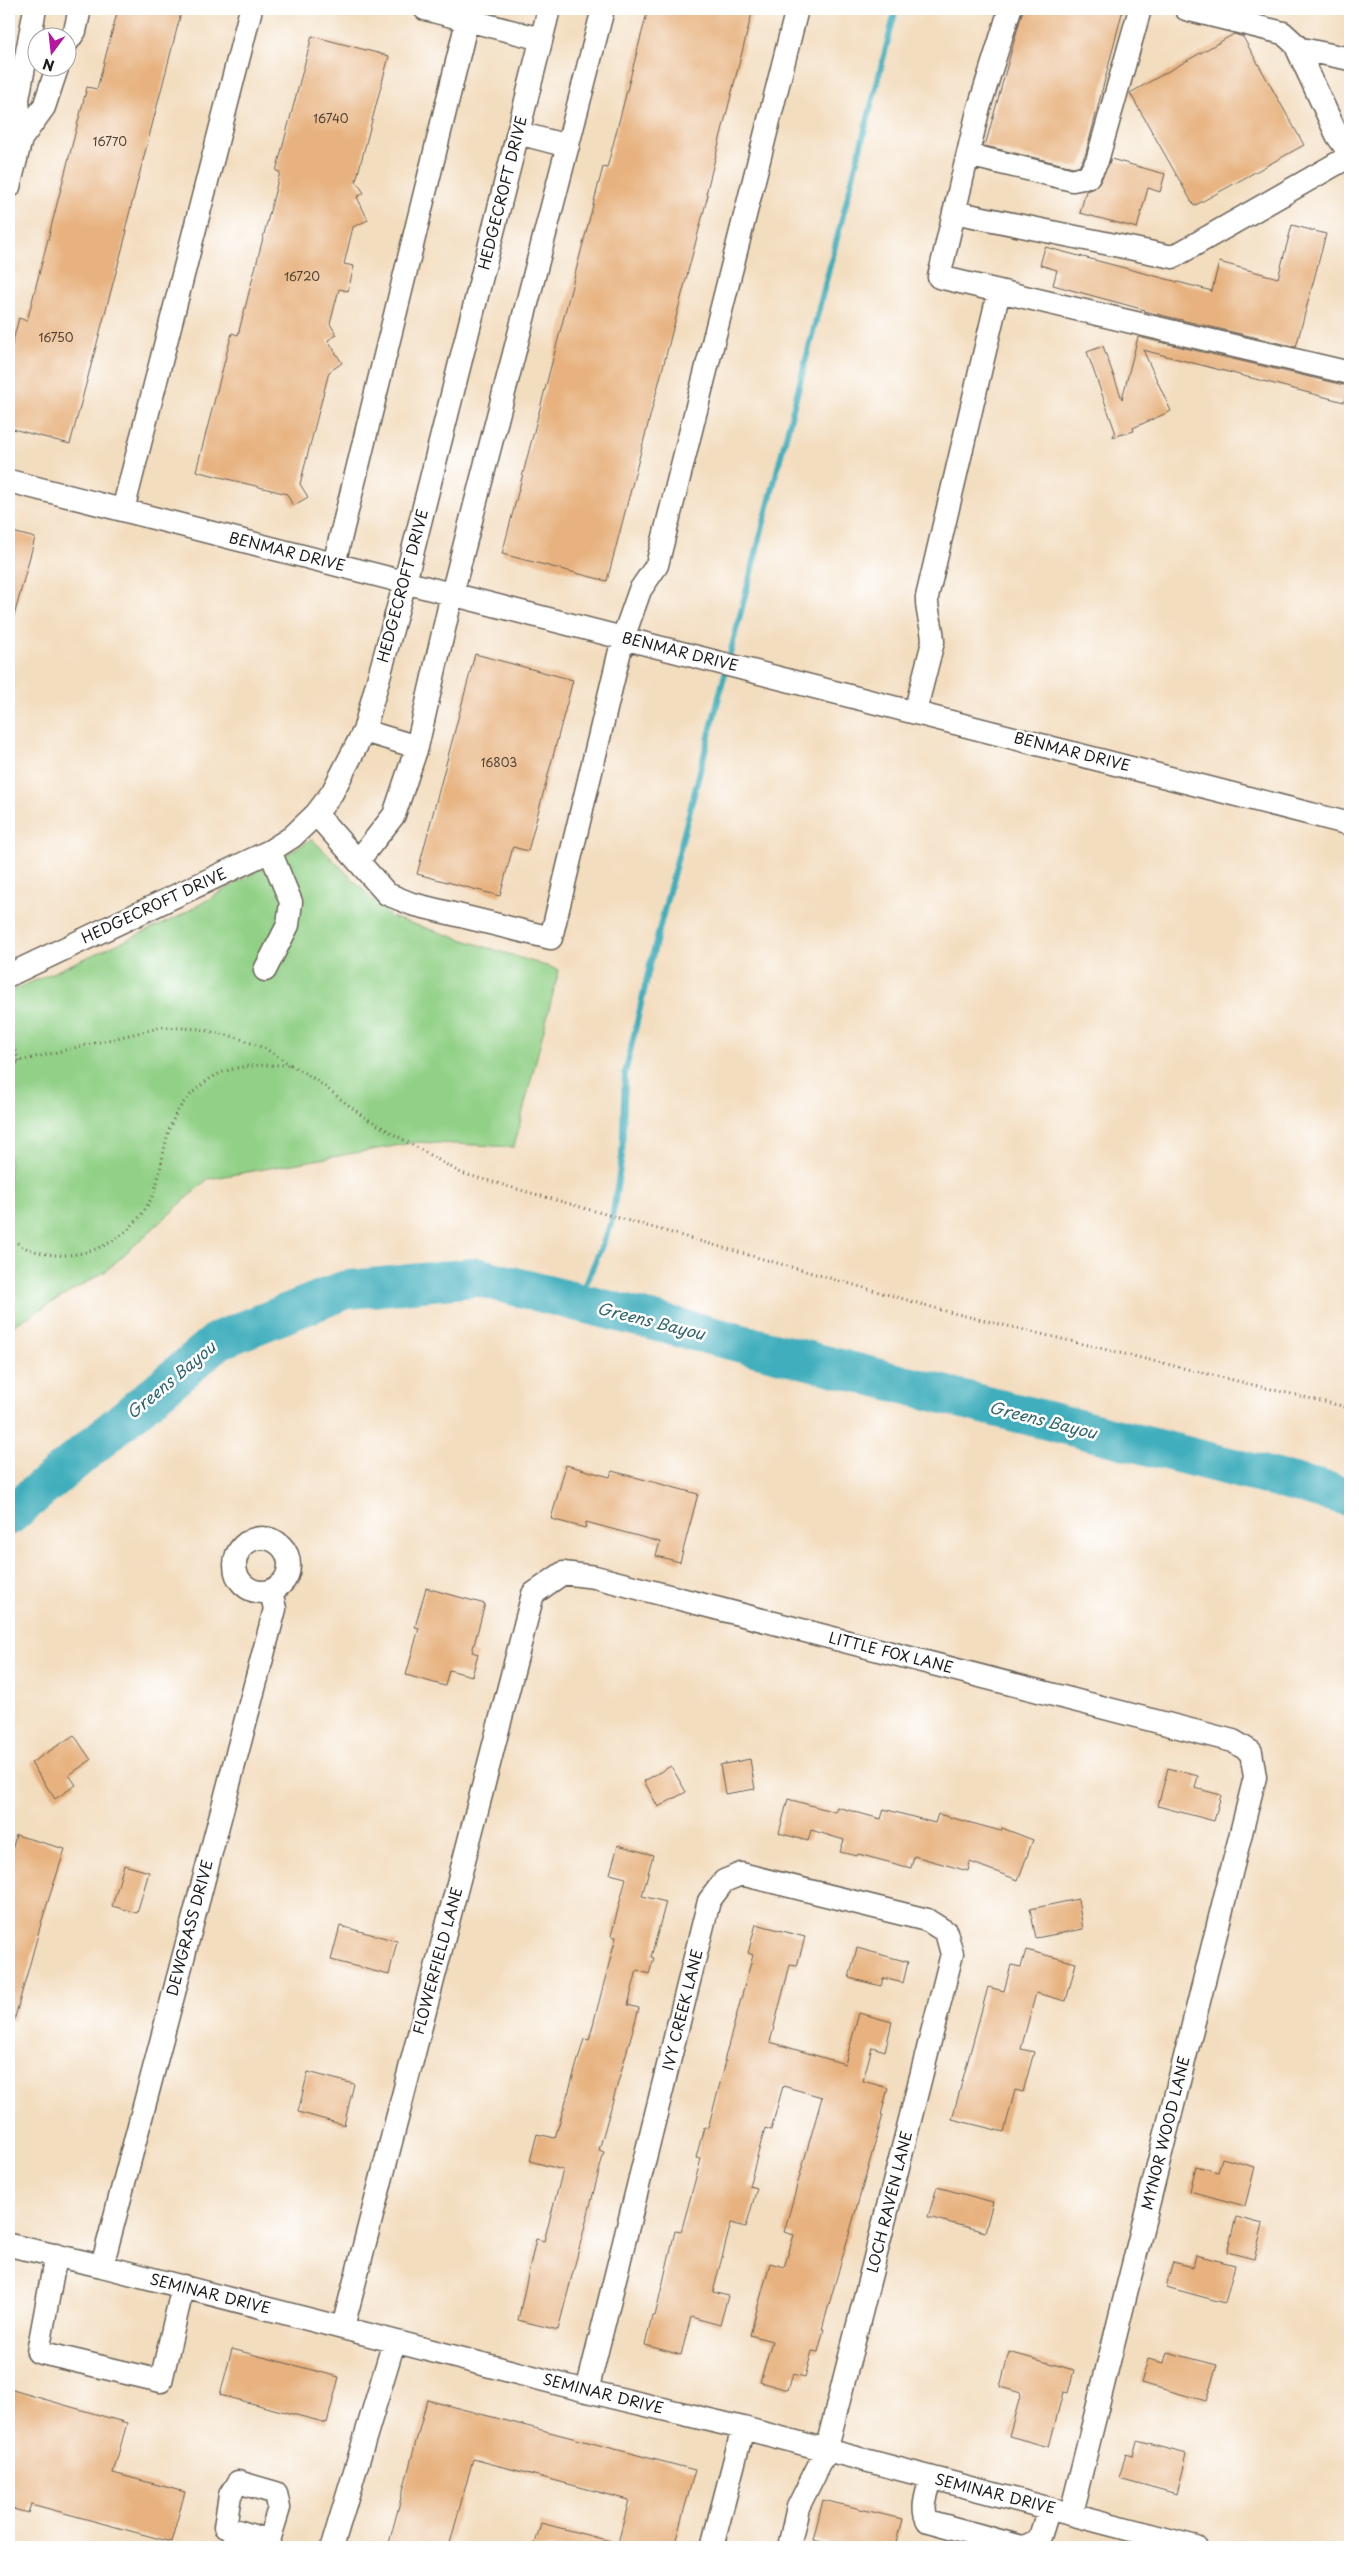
<svg xmlns="http://www.w3.org/2000/svg" width="1359" height="2556" viewBox="0 0 1359 2556" font-family="'Playpen Sans',sans-serif">
	<rect width="100%" height="100%" fill="#fff"/>
	<filter id="ink" filterUnits="userSpaceOnUse"><feTurbulence type="fractalNoise" baseFrequency=".02" numOctaves="2"/><feDisplacementMap in="SourceGraphic" scale="10" xChannelSelector="R" yChannelSelector="G"/><feConvolveMatrix kernelMatrix="1 2 1 2 8 2 1 2 1" color-interpolation-filters="sRGB"/></filter>
	<filter id="wash" filterUnits="userSpaceOnUse"><feTurbulence type="fractalNoise" baseFrequency=".0096" numOctaves="4" result="noise"/><feDisplacementMap in="SourceGraphic" scale="20" xChannelSelector="R" yChannelSelector="G"/><feGaussianBlur stdDeviation="1.12" result="paint"/><feColorMatrix in="noise" values="0 0 0 0 0 0 0 0 0 0 0 0 0 0 0 0 0 1.4 0 .05"/><feComposite in="paint" operator="in"/></filter>
	<g filter="url(#wash)">
		<rect width="100%" height="100%" fill="#f3ddbf"/>
		<path fill="#91d086" stroke="#567651" d="M312 839 391 917 559 970 514 1147 417 1142 208 1179 106 1271 9 1328V992L178 917Z"/>
		<g fill="none" stroke-linecap="round" stroke-linejoin="round">
			<path stroke="#3faebc" stroke-width="6" d="M578 1302 611 1224 622 1157 625 1074 650 965 896 9"/>
			<path stroke="#3faebc" stroke-width="39" d="M9 1516 219 1340 345 1290 478 1277 1350 1497"/>
		</g>
		<g id="blocks">
			<path fill="#e7b27f" d="M118 9H182L125 230 127 231 70 444 9 428V356L19 318 27 321 87 87 97 89Z
				M648 9H753L706 194 708 195 607 581 502 554 603 167 607 168Z
				M1023 9H1123L1086 153 1080 165 1073 167 985 146Z
				M1234 34 1243 37 1304 145 1194 206 1130 93Z
				M312 36 389 56 356 181 364 193 357 197 368 220 353 227 344 264 354 266 348 291 339 289 330 324 337 335 328 340 342 363 329 372 300 484 308 497 293 506 287 494 196 471 232 333 238 335 280 172 276 171Z
				M1111 159 1165 174 1160 192 1148 188 1137 228 1080 213 1086 191 1095 188 1099 184Z
				M1292 225 1326 234 1296 347 1144 311 1145 310 1053 285 1057 270 1040 265 1045 247 1212 291 1219 262 1278 278Z
				M1138 337 1348 386 1344 402 1143 350 1171 411 1133 428 1134 431 1113 437 1115 431 1087 352 1103 346 1122 399Z
				M9 531 35 538 14 616 9 615Z
				M475 654 573 680 528 851 513 847 500 896 417 874Z
				M566 1465 610 1477 612 1471 698 1494 680 1562 656 1556 660 1542 586 1522 585 1528 551 1519Z
				M426 1588 485 1604 472 1652 478 1654 472 1676 449 1670 445 1686 406 1675 419 1628 415 1627Z
				M74 1735 91 1760 69 1775 76 1785 55 1799 31 1763Z
				M750 1759 755 1789 725 1794 720 1765Z
				M671 1766 686 1792 658 1807 644 1781Z
				M1168 1768 1198 1776 1195 1788 1221 1795 1214 1821 1158 1806Z
				M788 1799 835 1812 837 1807 881 1819 884 1809 935 1823 938 1814 1001 1831 1002 1828 1033 1840 1018 1880 970 1862 968 1871 914 1856 911 1868 858 1854 857 1856 840 1852 844 1840 811 1830 808 1841 779 1833Z
				M16 1835 65 1849 42 1920 14 2021H9V1862Z
				M618 1845 653 1855 642 1896 666 1902 651 1957 654 1958 649 1974 637 1970 628 2005 639 2008 599 2150 604 2152 558 2330 518 2320 536 2239 544 2241 563 2170 530 2161 537 2134 555 2138 584 2039 589 2040 616 1937 611 1936 626 1878 610 1874Z
				M124 1865 149 1872 137 1913 112 1906Z
				M1078 1899 1083 1929 1036 1938 1030 1909Z
				M756 1924 805 1937 797 1966 790 1965 770 2042 845 2064 859 2013 892 2022 885 2051 872 2047 863 2081 888 2088 881 2115H883L822 2329H824L818 2352 812 2351 805 2377 793 2374 788 2390 760 2382 772 2341 750 2335 770 2263 784 2267 794 2235 784 2232 822 2097 783 2086 771 2130 765 2128 749 2186 757 2188 746 2227 731 2223 713 2292 728 2296 720 2325 691 2317 681 2355 645 2345 652 2316H655L675 2231 681 2232 701 2159 696 2158 704 2127 708 2128 726 2061H724L753 1955 748 1953Z
				M340 1926 397 1941 389 1975 331 1960Z
				M857 1948 908 1962 903 1983 883 1978 881 1986 849 1978Z
				M1026 1950 1076 1963 1066 2001 1036 1993 1021 2049 1034 2052 1023 2092 1015 2090 1004 2132 952 2119 988 1987 1004 1991 1011 1965 1021 1967Z
				M308 2072 354 2084 344 2125 298 2112Z
				M1222 2158 1255 2167 1245 2206 1190 2191 1196 2166 1218 2172Z
				M937 2187 993 2202 985 2232 928 2217Z
				M1236 2217 1263 2224 1254 2259 1227 2252Z
				M1196 2255 1235 2265 1225 2303 1166 2287 1173 2262 1193 2267Z
				M232 2349 339 2377 327 2423 220 2395Z
				M1009 2352 1074 2370 1068 2393 1063 2392 1049 2447 1009 2436 1021 2393 1000 2387Z
				M1167 2352 1217 2365 1206 2401 1141 2383 1148 2359 1164 2363Z
				M9 2389 127 2423 113 2473 185 2492 171 2542 31 2504 28 2513 9 2508Z
				M427 2400 695 2470 674 2547H617L629 2500 473 2459 449 2547H388Z
				M1137 2441 1187 2454 1177 2494 1119 2478 1126 2454 1133 2456Z
				M823 2500 902 2519 895 2547H843L813 2540Z
				M541 2523 610 2541 609 2547H534Z"/>
		</g>
	</g>
	<g filter="url(#ink)">
		<use href="#blocks" fill-opacity="0" stroke="#676055" stroke-width="1"/>
		<g fill="none" stroke-linecap="round" stroke-linejoin="round">
			<g stroke="#676055" stroke-width="25">
				<path id="minor" d="M425 9 541 39
					M1010 9 978 111 939 277 1350 373
					M1186 9 1283 33 1295 44 1337 135 1350 154
					M68 41 75 31 80 9
					M1297 48 1350 59
					M518 133 568 146
					M21 139 44 107 57 68
					M968 155 1073 180 1088 177 1097 161 1140 9
					M9 187 21 139 18 99 35 9
					M954 212 1173 257 1350 156
					M9 481 1350 824
					M123 510 251 9
					M334 564 470 9
					M915 712 933 642C933 626 926 613 927 597L999 291
					M364 731 417 747
					M316 814 387 894 412 904 551 938 623 638 640 590 657 565 797 9
					M358 861 394 815 417 747 452 594 603 9
					M265 970 288 925 291 902 270 851
					M9 975 270 851 292 837 316 814 332 793 364 731 405 582 549 9
					M235 1565a27 27 0 1 1 54 0a27 27 0 1 1-54 0Z
					M9 2245 102 2266 587 2391 743 2428 1196 2547
					M56 2255 38 2352 161 2381 183 2286
					M102 2266 275 1609 271 1591
					M343 2327 533 1594 563 1573 595 1577 1233 1741 1251 1752 1255 1777 1071 2513
					M587 2391 709 1901 724 1881 741 1874 927 1920 946 1932 952 1954 826 2451 798 2507 789 2547
					M931 2478C928 2492 920 2508 928 2521L1022 2547
					M267 2547 279 2508 276 2493 238 2482 230 2495 225 2527 269 2541
					M332 2547 394 2342
					M712 2547 743 2428
					M1024 2547 1039 2540 1049 2508"/>
			</g>
			<path stroke="#676055" stroke-width="3" stroke-dasharray="1 4" stroke-linecap="butt" d="M9 1037 19 1061
				M291 1065 316 1080 364 1117 461 1173 949 1312 1350 1408
				M9 1069 19 1061 163 1027 199 1029 236 1037 266 1049 291 1065C261 1065 229 1063 204 1083 163 1114 168 1143 156 1186 140 1237 83 1268 32 1250 24 1248 16 1242 9 1238"/>
			<use href="#minor" stroke="#fff" stroke-width="22"/>
		</g>
	</g>
	<g text-anchor="middle" stroke-width="5" stroke-linejoin="round" paint-order="stroke">
		<g font-size="12" fill="#4f4235">
			<text x="331" y="123">16740</text>
			<text x="110" y="146">16770</text>
			<text x="302" y="281">16720</text>
			<text x="56" y="342">16750</text>
			<text x="499" y="767">16803</text>
		</g>
		<g font-size="15" fill="#1c1c1c" stroke="#fff">
			<text transform="translate(503 193) rotate(-76)" y="5">HEDGECROFT DRIVE</text>
			<text transform="translate(287 552) rotate(14)" y="5">BENMAR DRIVE</text>
			<text transform="translate(403 586) rotate(-75)" y="5">HEDGECROFT DRIVE</text>
			<text transform="translate(680 652) rotate(14)" y="5">BENMAR DRIVE</text>
			<text transform="translate(1072 752) rotate(14)" y="5">BENMAR DRIVE</text>
			<text transform="translate(154 906) rotate(-25)" y="5">HEDGECROFT DRIVE</text>
			<text transform="translate(891 1653) rotate(14)" y="5">LITTLE FOX LANE</text>
			<text transform="translate(190 1928) rotate(-75)" y="5">DEWGRASS DRIVE</text>
			<text transform="translate(438 1961) rotate(-75)" y="5">FLOWERFIELD LANE</text>
			<text transform="translate(683 2010) rotate(-76)" y="5">IVY CREEK LANE</text>
			<text transform="translate(1166 2133) rotate(-76)" y="5">MYNOR WOOD LANE</text>
			<text transform="translate(890 2202) rotate(-76)" y="5">LOCH RAVEN LANE</text>
			<text transform="translate(210 2294) rotate(14)" y="5">SEMINAR DRIVE</text>
			<text transform="translate(603 2394) rotate(14)" y="5">SEMINAR DRIVE</text>
			<text transform="translate(995 2494) rotate(14)" y="5">SEMINAR DRIVE</text>
		</g>
		<g font-size="16" font-style="italic" fill="#2e656c" stroke="#fff">
			<text transform="translate(651 1321) rotate(14)" y="6">Greens Bayou</text>
			<text transform="translate(171 1380) rotate(-40)" y="6">Greens Bayou</text>
			<text transform="translate(1043 1420) rotate(14)" y="6">Greens Bayou</text>
		</g>
	</g>
	<rect width="1359" height="2556" fill="none" stroke="#fff" stroke-width="30"/>
	<g transform="translate(52 52) rotate(195)"><circle r="24" fill="#ffffff" stroke="#a4a4a4"/>
	<path d="M0-4L9 19L0 12L-9 19Z" fill="#b5179e"/>
	<text y="-8" font-size="14" font-weight="bold" text-anchor="middle" fill="#1c1c1c">N</text>
	</g>
</svg>
